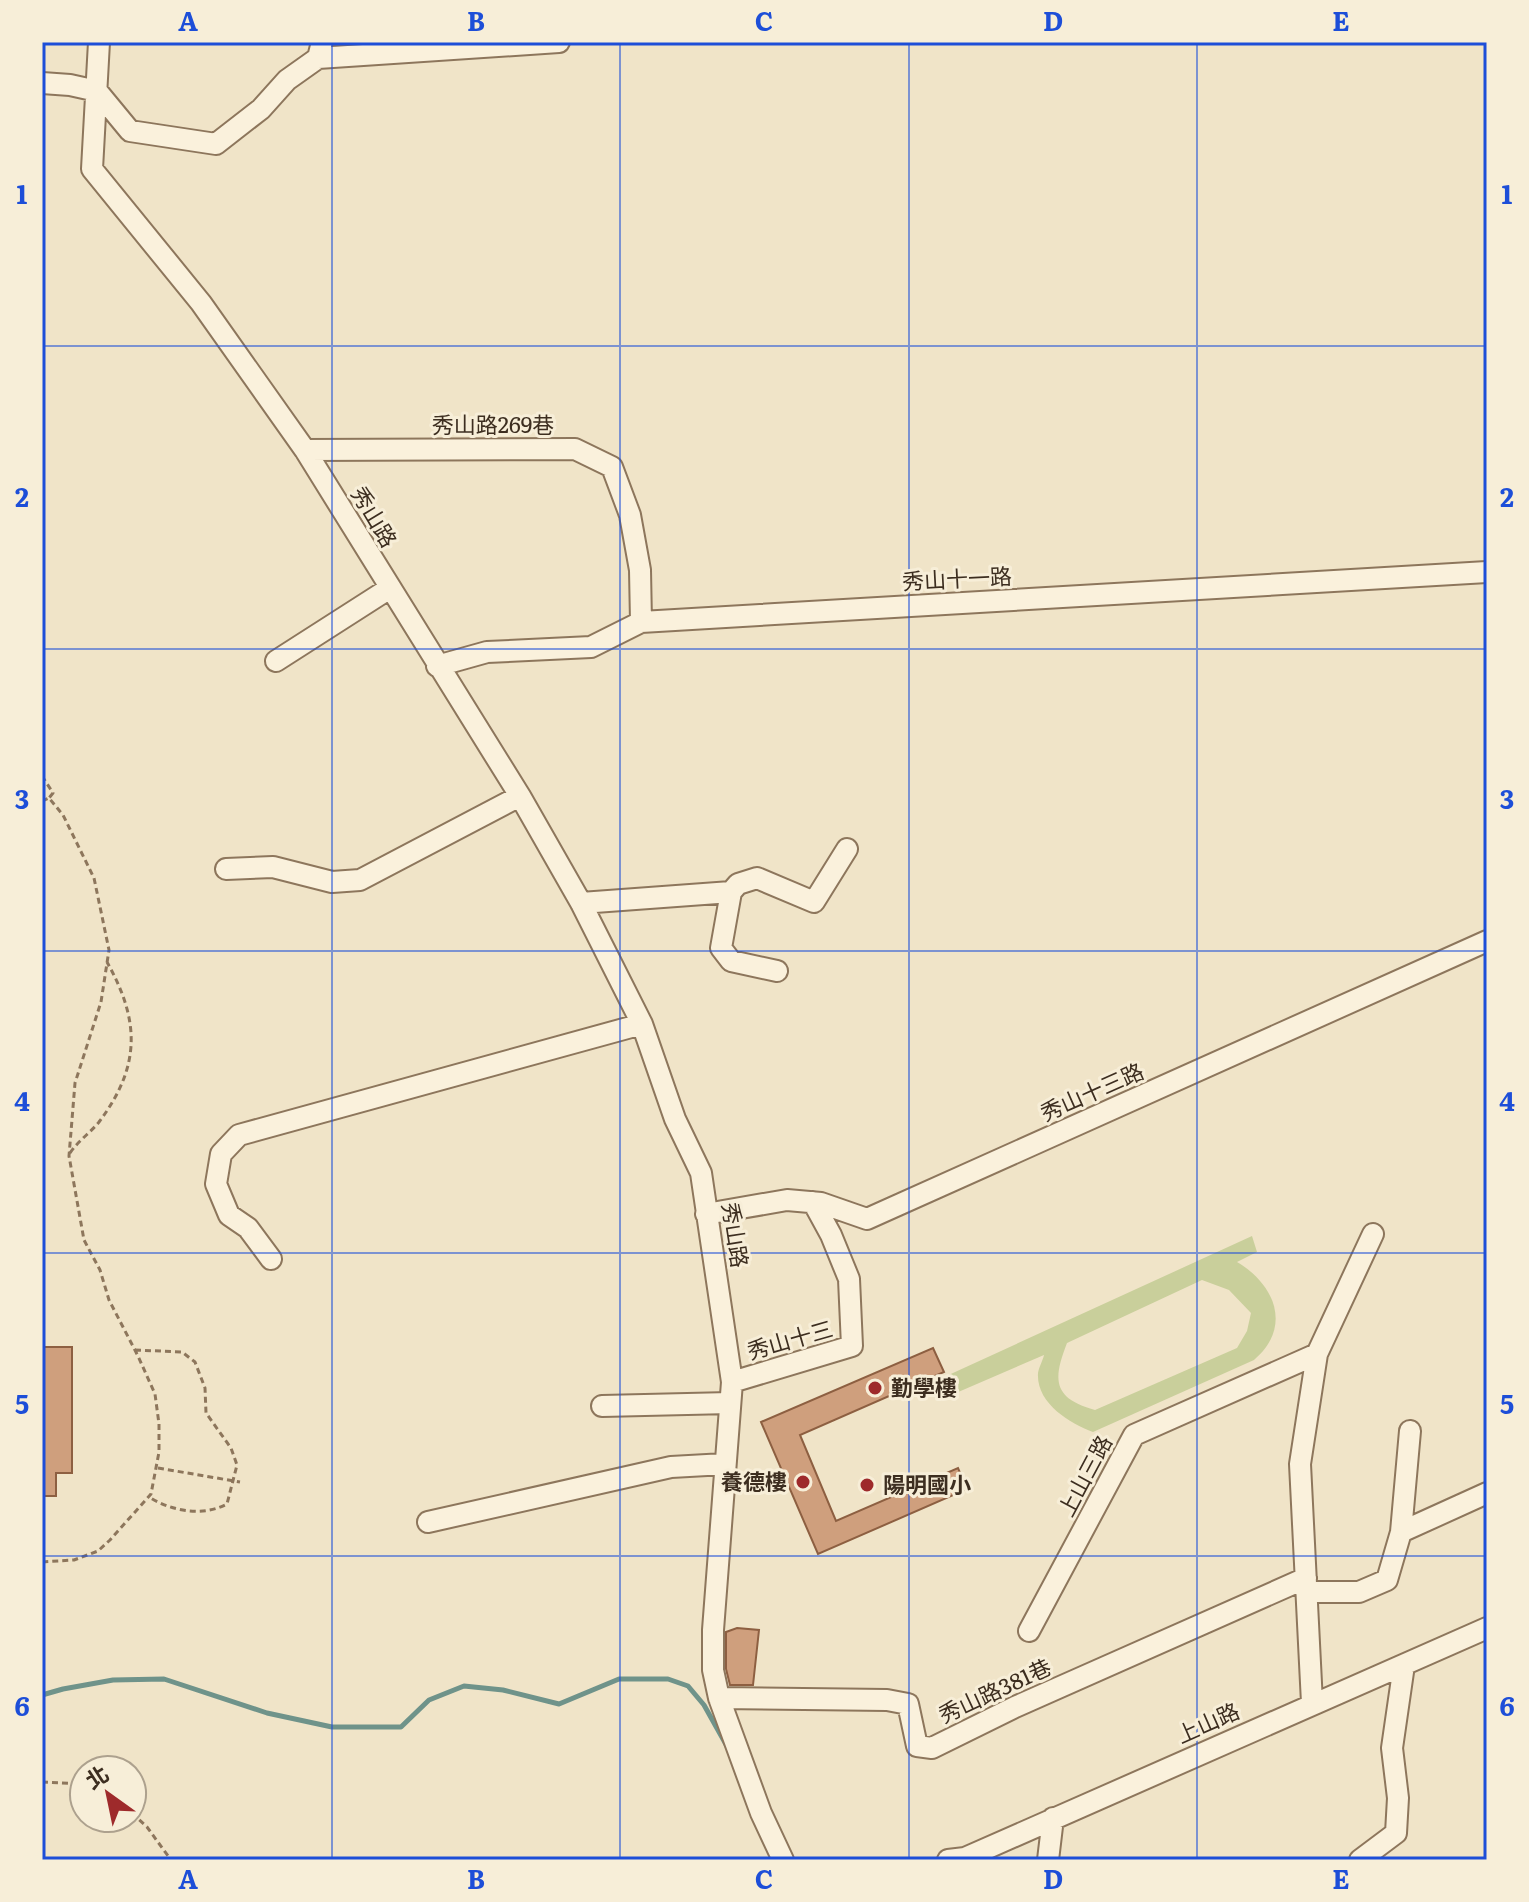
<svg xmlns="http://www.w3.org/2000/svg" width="1529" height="1902" viewBox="0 0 1529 1902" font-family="Literata,'Noto Sans TC',serif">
	<rect width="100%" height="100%" fill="#f0e4c8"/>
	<path fill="#c9cf9b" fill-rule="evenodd" d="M1252 1236 1257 1252 1237 1262C1276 1285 1292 1328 1254 1360L1093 1432C1069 1423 1036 1403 1038 1373 1039 1367 1043 1360 1044 1355L949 1396 942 1378ZM1202 1280 1229 1290 1251 1313 1247 1331 1237 1348 1095 1410C1052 1398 1053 1379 1067 1343Z"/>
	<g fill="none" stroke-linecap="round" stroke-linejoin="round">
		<path stroke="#6f938a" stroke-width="5" d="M42 1695 63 1689 113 1680 164 1679 267 1713 332 1727H401L429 1700 464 1686 503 1690 559 1704 619 1679H668L688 1686 704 1705 728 1748"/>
	</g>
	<path fill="#cf9f7d" stroke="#8d5f41" stroke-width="2" d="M42 1347H72V1473H56V1496H42Z
		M933 1348 944 1372 800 1435 836 1521 958 1468 967 1489 818 1554 761 1422Z
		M737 1628 759 1630 753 1685H730L726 1669V1632Z"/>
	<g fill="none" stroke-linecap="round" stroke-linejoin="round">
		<g stroke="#8d765c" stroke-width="24">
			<path id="minor" d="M99 42 92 169 201 303 305 450 520 796 581 903 642 1024 675 1119 701 1173 732 1382 713 1630V1670L719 1698 761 1813 783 1860
				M322 42 318 58 559 42
				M42 83 70 85 97 91 130 131 216 144 261 109 287 80 318 58
				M305 450 575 449 612 467 630 515 640 570 641 622
				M276 661 390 588
				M437 666 487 652 591 647 641 622 1487 572
				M226 869 273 867 332 882 360 880 520 796
				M731 892 721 948 731 961 777 971
				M581 903 731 892 738 884 757 878 814 902 847 849
				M706 1214 787 1200 821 1203 867 1219 1487 941
				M271 1259 248 1228 229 1215 216 1184 221 1154 239 1135 642 1024
				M732 1382 852 1346 849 1279 831 1235 813 1202
				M602 1406 730 1403
				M428 1522 671 1467 725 1464
				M1401 1532 1410 1431
				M1306 1592H1359L1387 1580 1401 1532 1487 1493
				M1029 1631 1134 1435 1317 1354
				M719 1698 887 1700 908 1704 917 1746 932 1748 1015 1707 1306 1578
				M1312 1703 1300 1464 1317 1354 1373 1234
				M948 1860 965 1858 1487 1628
				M1048 1860 1053 1818
				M1360 1860 1396 1833 1398 1798 1392 1748 1404 1665"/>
		</g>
		<path stroke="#8d765c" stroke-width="3" stroke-dasharray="6 4" stroke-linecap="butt" d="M42 776 53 793 49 798
			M42 801 49 798 63 815 94 878 109 950 101 1002 75 1083 69 1156 84 1240 100 1270 109 1300 138 1356 155 1394 159 1424V1452L151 1494 110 1540 98 1551 74 1560 42 1562
			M70 1153C78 1141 90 1133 99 1122 141 1066 140 1021 107 962
			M135 1350 182 1352 195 1362 205 1388 206 1413 231 1448 237 1465 227 1504C203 1517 171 1511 149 1497
			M158 1468 240 1482
			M42 1782 84 1784
			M132 1813 147 1827 171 1860"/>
		<use href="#minor" stroke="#faf1dc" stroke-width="20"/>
	</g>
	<path fill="none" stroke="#1d4ed8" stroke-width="2" stroke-opacity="0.55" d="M332 42V1860M620 42V1860M909 42V1860M1197 42V1860M42 346H1487M42 649H1487M42 951H1487M42 1253H1487M42 1556H1487"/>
	<g fill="#9e2a2b" stroke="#f7eed8" stroke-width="3">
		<circle cx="875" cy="1388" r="8"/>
		<circle cx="803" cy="1482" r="8"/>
		<circle cx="867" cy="1485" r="8"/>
	</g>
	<g text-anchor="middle" stroke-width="6" stroke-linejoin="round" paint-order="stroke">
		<g font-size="22" fill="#3d2e20" stroke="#f7eed8">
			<text x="493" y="433">秀山路269巷</text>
			<text transform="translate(374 517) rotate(59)" y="8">秀山路</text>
			<text transform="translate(957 579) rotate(-3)" y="8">秀山十一路</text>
			<text transform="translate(1092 1092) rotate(-24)" y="8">秀山十三路</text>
			<text transform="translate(735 1235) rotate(81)" y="8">秀山路</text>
			<text transform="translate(790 1340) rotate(-16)" y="8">秀山十三</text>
			<text transform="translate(1085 1476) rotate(-62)" y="8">上山三路</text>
			<text transform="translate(995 1691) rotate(-25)" y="8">秀山路381巷</text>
			<text transform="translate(1208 1723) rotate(-24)" y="8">上山路</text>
		</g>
		<g font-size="22" font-weight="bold" fill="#3d2e20" stroke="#f7eed8" text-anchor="start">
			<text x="891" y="1396">勤學樓</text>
			<text x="787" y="1490" text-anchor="end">養德樓</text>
			<text x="883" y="1493">陽明國小</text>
		</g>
	</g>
	<rect width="1529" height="1902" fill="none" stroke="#f7eed8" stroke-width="88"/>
	<g transform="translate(108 1794) rotate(327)"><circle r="38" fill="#f7eed8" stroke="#ada18e" stroke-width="2"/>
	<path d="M0-6L14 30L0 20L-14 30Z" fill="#9e2a2b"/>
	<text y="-12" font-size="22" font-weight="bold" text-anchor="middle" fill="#3d2e20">北</text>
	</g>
	<rect x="44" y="44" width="1441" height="1814" fill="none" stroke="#1d4ed8" stroke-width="3"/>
	<g font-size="26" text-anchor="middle" font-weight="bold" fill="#1d4ed8">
		<text x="188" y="31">A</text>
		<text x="476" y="31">B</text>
		<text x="764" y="31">C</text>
		<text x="1053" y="31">D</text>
		<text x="1341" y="31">E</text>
		<text x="22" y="204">1</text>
		<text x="1507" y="204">1</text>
		<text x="22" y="507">2</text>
		<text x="1507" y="507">2</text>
		<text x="22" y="809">3</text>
		<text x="1507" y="809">3</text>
		<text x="22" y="1111">4</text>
		<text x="1507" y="1111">4</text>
		<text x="22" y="1414">5</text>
		<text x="1507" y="1414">5</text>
		<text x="22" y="1716">6</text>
		<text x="1507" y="1716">6</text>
		<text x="188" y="1889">A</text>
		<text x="476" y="1889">B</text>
		<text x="764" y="1889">C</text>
		<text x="1053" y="1889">D</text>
		<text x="1341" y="1889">E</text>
	</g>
</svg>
